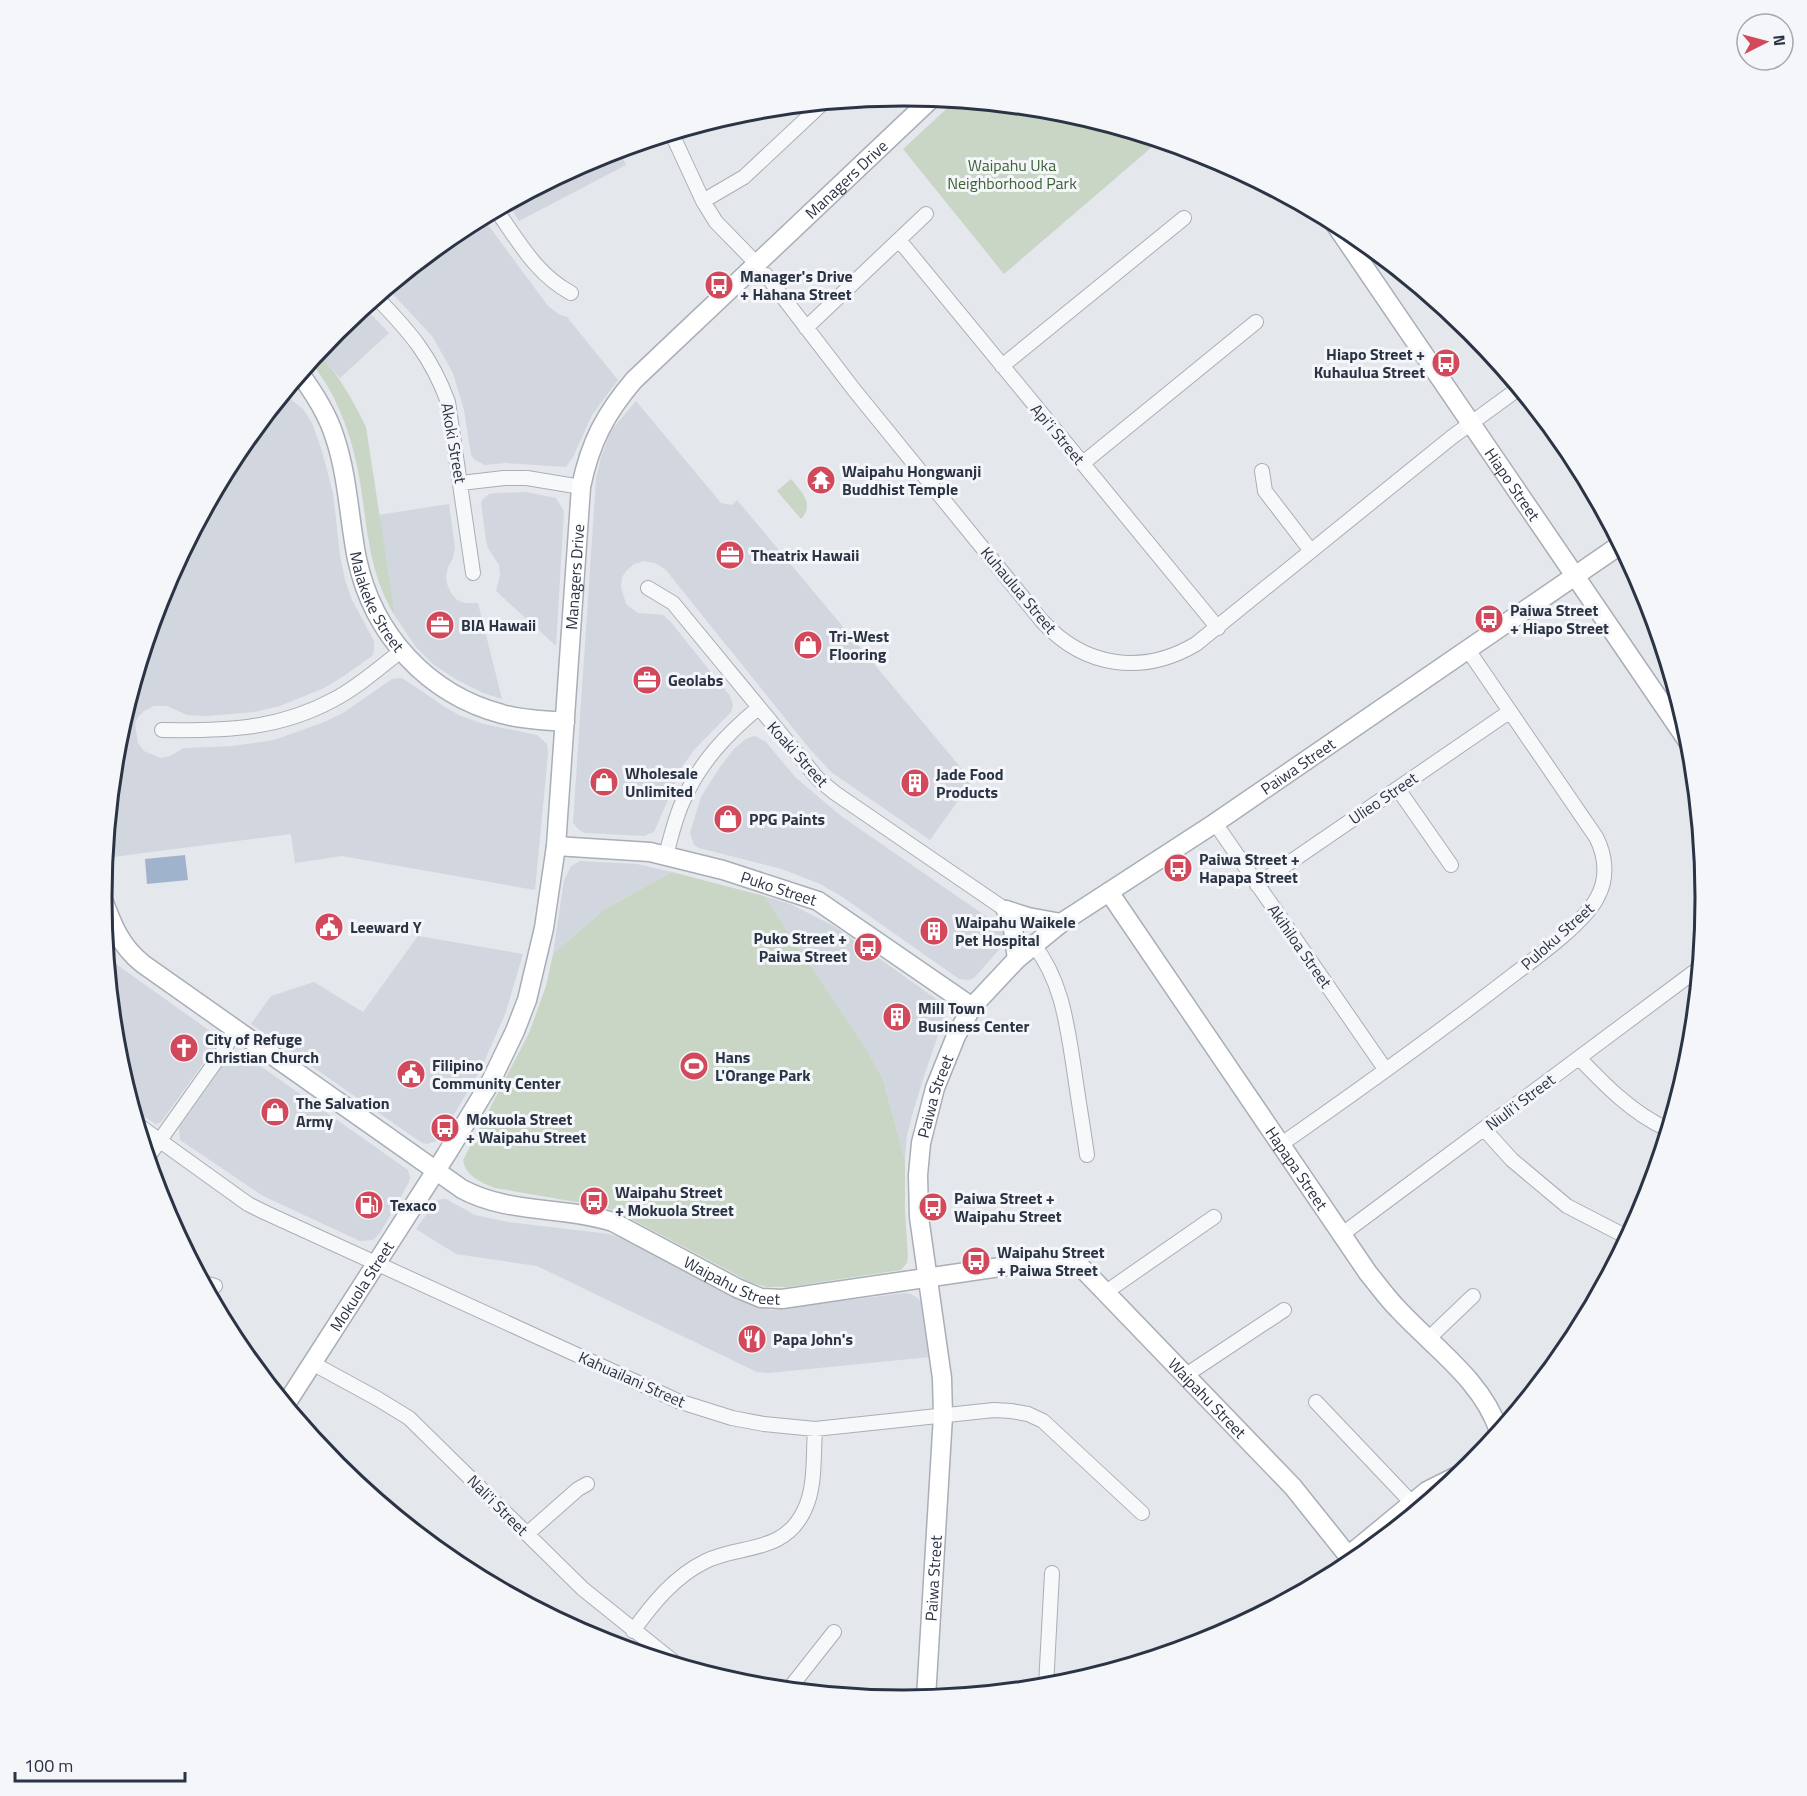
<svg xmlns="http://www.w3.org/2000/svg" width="1807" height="1796" viewBox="0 0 1807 1796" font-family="'Titillium Web',sans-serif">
	<rect width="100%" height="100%" fill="#e4e7ec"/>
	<path fill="#d2d6de" d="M619 150 626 165 519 221 508 204 597 157Z
		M483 218 548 306 560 315 567 317 618 380 592 415 573 457 566 467 505 463 485 465 475 460 471 455 464 410 453 373 432 336 388 289 458 231Z
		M365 308 389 333 340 378 318 353 337 331Z
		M284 394 303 409 312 423 322 451 333 493 340 555 345 580 352 600 374 641V651L372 656 344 676 324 688 280 706 254 712 207 716 187 715 167 706H154L144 711 138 717 135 724 138 743 144 751 161 758 170 756 184 748 233 746 274 740 322 723 343 713 392 679 402 678 445 707 461 716 484 724 537 735 547 744 548 754 535 890 342 856 295 863 291 834 105 858 117 741 163 591 237 452Z
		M636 401 721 503 732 505 737 500 972 781 930 840 831 772 809 748 665 569 655 563 644 561 634 564 627 570 622 577 621 587 626 604 638 613 663 615 670 621 730 696 733 705 731 712 694 750 682 767 654 832 644 836 585 833 579 830 573 823 596 479 601 457 611 431Z
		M526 492 556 498 564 511 556 646 496 591 500 575 499 565 488 548 486 540 481 503 483 499 489 494 498 493Z
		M449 504 455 548 453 558 448 567 446 576 447 584 451 593 457 600 465 603H478L502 699 483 693 457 680 434 665 416 647 395 616 378 515Z
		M754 736 765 741 796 778 841 816 1003 928 1006 933 1004 944 974 978 969 980 959 979 841 896 820 884 782 869 699 848 694 845 690 833 701 797 720 767 734 749 746 739Z
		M580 861 637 864 672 872 605 909 553 954 564 880 571 866Z
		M764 896 790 904 834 926 936 999 941 1005 944 1014 943 1021 924 1076 913 1112 907 1135 905 1160 883 1080 868 1052Z
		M418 936 523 954 506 1012 481 1069 441 1137 437 1141 427 1144 422 1143 251 1024 271 996 314 982 363 1012Z
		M107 951 116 964 217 1036 218 1043 161 1122 156 1124 134 1111 117 1054Z
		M238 1052 242 1053 408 1170 410 1178 408 1184 380 1233 373 1240 360 1241 263 1196 180 1140 179 1128 231 1054Z
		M441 1199H446L475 1215 508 1222 609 1234 625 1239 762 1308 771 1310 905 1293 911 1294 919 1299 923 1307 930 1357 768 1373 757 1372 537 1266 456 1254 416 1229 436 1201Z"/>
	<path fill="#c9d6c5" d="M955 101 1060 111 1159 141 1004 274 903 149Z
		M318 353C339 375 353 400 366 427L395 616C370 575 368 535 361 488 354 442 340 399 311 362Z
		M791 479C801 491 815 504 801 519L777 491Z
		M672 872 764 896 868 1052 883 1080 905 1160V1211L908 1257 907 1263 901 1270 788 1287H766L750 1282 633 1220 605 1207 495 1188C481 1182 466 1177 463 1160L529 1033 546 986 553 954 605 909Z"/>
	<path fill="#9fb4cc" d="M185 855 188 880 147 884 145 859Z"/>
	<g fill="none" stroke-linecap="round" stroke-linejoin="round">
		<g stroke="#a9aeb7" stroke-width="16">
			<path id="street" d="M672 134 703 201 716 222 757 264
				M703 201 744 177 822 104
				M497 211C519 242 536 274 571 293
				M899 240 1218 628
				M766 275 855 391 1042 621C1084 667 1142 676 1196 644L1452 437 1518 389
				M377 298C410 332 431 356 448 402L473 573
				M806 328 926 214
				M1002 366 1184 218
				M1083 463 1256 322
				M1262 471 1265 491 1311 551
				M461 483 504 478H527L581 487
				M648 588 673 603 818 779 835 793 1006 910
				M162 730C224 731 277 730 333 700 358 687 379 668 401 651
				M1398 789 1451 865
				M1215 823 1385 1069
				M666 855C671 837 675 818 683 801 700 762 726 735 758 708
				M1257 885 1509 712
				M1033 944C1062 980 1067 1025 1074 1069 1078 1098 1083 1127 1087 1155
				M1579 1058C1605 1085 1632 1113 1667 1129
				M138 1125 248 1204 264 1212 678 1401 732 1418 764 1424 815 1429 994 1410 1011 1411 1028 1414 1043 1421 1142 1513
				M1484 1129 1512 1160 1567 1206 1627 1237
				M1280 1145C1359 1090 1437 1034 1513 975 1536 958 1584 923 1597 898 1608 879 1606 856 1596 837L1468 650
				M148 1157 226 1047 234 1029
				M1341 1235 1698 969
				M204 1283 215 1286
				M1106 1292 1214 1217
				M1428 1339 1473 1296
				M312 1363 378 1399 409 1418 583 1589 674 1662
				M1186 1375 1284 1310
				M1316 1402 1412 1503
				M527 1534 578 1489 587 1484
				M633 1631C653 1603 675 1576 706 1561 742 1544 783 1554 804 1511 816 1487 813 1456 815 1429
				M1046 1686 1052 1573
				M789 1689 834 1632"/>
		</g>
		<g stroke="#a9aeb7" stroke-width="21">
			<g id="secondary">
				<path id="s1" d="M1335 224 1691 746"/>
				<path id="s2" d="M301 375C315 395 328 415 335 438 348 477 349 519 357 559 373 634 427 694 502 714 522 720 544 720 565 722"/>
				<path id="s3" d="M556 846 650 852 723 870 818 901 972 1007"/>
				<path id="s4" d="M1109 892 1368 1273C1378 1285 1387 1298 1398 1309 1433 1347 1482 1380 1499 1431"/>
				<path id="s5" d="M102 897C112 924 120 946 143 964L462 1189C508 1214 563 1206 613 1222L737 1288 761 1298 782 1299 1048 1260 1065 1261 1080 1266 1293 1487 1353 1562"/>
				<path d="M1006 910 1028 917 1061 923"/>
				<path d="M1006 910 1013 929 1017 959"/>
				<path id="s6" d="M286 1404 446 1155 491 1081 515 1031 527 1000 544 928 556 846 581 487C590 443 605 414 634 380L931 99"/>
				<path d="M1348 1556 1427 1491 1459 1475"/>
				<path id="s7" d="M926 1698 943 1416 942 1378 919 1217 918 1175 921 1143 935 1088 956 1036 972 1007 1017 959 1061 923 1215 823 1620 545"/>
			</g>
		</g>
		<use href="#street" stroke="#f7f8fa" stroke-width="14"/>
		<use href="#secondary" stroke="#fff" stroke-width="18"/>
	</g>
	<defs>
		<g id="bus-disc" transform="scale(1.5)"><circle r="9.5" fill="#d1495b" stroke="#f4f6f9"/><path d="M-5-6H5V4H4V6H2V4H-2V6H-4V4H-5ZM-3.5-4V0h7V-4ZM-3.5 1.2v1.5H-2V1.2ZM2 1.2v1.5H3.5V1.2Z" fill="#fff"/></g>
		<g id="temple-disc" transform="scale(1.5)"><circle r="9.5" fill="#d1495b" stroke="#f4f6f9"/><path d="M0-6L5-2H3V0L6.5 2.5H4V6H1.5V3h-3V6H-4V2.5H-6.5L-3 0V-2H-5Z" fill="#fff"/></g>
		<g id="office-disc" transform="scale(1.5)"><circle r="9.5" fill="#d1495b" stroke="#f4f6f9"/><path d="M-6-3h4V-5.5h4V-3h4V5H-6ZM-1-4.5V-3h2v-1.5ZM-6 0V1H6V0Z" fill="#fff"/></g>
		<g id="shop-disc" transform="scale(1.5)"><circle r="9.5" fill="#d1495b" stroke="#f4f6f9"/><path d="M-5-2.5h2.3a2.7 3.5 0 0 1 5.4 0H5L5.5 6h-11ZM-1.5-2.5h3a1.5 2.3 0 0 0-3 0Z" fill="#fff"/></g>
		<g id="building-disc" transform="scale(1.5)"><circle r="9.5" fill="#d1495b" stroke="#f4f6f9"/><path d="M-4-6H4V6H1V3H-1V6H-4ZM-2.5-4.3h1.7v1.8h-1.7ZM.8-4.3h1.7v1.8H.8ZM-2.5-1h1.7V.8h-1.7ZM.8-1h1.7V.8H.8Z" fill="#fff"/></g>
		<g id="civic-disc" transform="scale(1.5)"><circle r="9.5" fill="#d1495b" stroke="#f4f6f9"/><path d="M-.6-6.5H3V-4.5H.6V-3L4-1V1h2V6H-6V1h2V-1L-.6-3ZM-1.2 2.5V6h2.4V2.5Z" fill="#fff"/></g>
		<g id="church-disc" transform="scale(1.5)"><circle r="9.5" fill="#d1495b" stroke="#f4f6f9"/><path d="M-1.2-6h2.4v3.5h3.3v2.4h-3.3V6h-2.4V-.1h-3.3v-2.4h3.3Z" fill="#fff"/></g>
		<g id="stadium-disc" transform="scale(1.5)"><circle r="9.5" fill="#d1495b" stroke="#f4f6f9"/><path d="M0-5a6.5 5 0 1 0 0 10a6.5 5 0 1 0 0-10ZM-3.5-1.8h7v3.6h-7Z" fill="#fff"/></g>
		<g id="fuel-disc" transform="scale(1.5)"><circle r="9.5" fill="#d1495b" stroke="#f4f6f9"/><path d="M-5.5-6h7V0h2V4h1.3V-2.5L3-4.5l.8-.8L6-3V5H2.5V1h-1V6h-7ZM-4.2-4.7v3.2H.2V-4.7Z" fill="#fff"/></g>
		<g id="restaurant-disc" transform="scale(1.5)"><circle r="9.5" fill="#d1495b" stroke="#f4f6f9"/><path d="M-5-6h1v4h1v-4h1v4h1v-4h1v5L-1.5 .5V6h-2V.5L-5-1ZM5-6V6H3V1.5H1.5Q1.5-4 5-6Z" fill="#fff"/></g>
	</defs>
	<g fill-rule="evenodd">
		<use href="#bus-disc" x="719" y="285"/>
		<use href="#bus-disc" x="1446" y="363"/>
		<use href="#temple-disc" x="821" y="480"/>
		<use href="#office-disc" x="730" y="555"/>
		<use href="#bus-disc" x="1489" y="619"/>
		<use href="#office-disc" x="440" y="625"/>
		<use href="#shop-disc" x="808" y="645"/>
		<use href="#office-disc" x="647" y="680"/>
		<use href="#shop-disc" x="604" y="782"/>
		<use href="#building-disc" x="915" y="783"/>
		<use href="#shop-disc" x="728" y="819"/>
		<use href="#bus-disc" x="1178" y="868"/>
		<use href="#civic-disc" x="329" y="927"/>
		<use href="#building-disc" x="934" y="931"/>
		<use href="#bus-disc" x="868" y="947"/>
		<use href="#building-disc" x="897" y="1017"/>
		<use href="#church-disc" x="184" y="1048"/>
		<use href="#stadium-disc" x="694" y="1066"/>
		<use href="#civic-disc" x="411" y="1074"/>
		<use href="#shop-disc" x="275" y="1112"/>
		<use href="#bus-disc" x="445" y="1128"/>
		<use href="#bus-disc" x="594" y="1201"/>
		<use href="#fuel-disc" x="369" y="1205"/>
		<use href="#bus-disc" x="933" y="1207"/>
		<use href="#bus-disc" x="976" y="1261"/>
		<use href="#restaurant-disc" x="752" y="1339"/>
	</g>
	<g text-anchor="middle" stroke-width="6" stroke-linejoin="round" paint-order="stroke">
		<g font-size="16" fill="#3f6138" stroke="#f4f6f9">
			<text x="1012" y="171">Waipahu Uka<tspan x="1012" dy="18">Neighborhood Park</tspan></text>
		</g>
		<g font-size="16" fill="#2b3445" stroke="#f4f6f9">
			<text dy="6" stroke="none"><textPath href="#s6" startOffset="1401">Managers Drive</textPath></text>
			<text transform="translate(1058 434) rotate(50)" y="6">Apiʻi Street</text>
			<text transform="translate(454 443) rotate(80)" y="6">Akoki Street</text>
			<text dy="6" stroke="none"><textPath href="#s1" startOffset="315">Hiapo Street</textPath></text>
			<text dy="6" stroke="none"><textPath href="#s6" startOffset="898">Managers Drive</textPath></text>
			<text transform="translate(1019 590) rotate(50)" y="6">Kuhaulua Street</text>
			<text dy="6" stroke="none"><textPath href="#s2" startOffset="242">Malakeke Street</textPath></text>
			<text transform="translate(798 754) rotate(48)" y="6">Koaki Street</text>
			<text dy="6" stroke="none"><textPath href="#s7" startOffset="1110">Paiwa Street</textPath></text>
			<text transform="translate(1383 798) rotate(-34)" y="6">Ulieo Street</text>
			<text dy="6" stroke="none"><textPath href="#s3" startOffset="228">Puko Street</textPath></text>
			<text transform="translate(1557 936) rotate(-42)" y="6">Puloku Street</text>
			<text transform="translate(1300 946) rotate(55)" y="6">Akihiloa Street</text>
			<text dy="6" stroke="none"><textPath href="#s7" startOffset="606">Paiwa Street</textPath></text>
			<text transform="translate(1520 1102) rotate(-37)" y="6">Niuli'i Street</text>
			<text dy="6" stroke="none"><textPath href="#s4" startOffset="334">Hapapa Street</textPath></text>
			<text dy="6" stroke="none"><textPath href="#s5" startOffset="759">Waipahu Street</textPath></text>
			<text dy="6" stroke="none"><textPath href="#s6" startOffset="140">Mokuola Street</textPath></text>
			<text transform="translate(632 1379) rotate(24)" y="6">Kahuailani Street</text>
			<text dy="6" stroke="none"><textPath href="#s5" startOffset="1298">Waipahu Street</textPath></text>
			<text transform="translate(498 1505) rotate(45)" y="6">Nali'i Street</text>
			<text dy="6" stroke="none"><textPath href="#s7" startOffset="120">Paiwa Street</textPath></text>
		</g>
		<g font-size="16" font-weight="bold" fill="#2b3445" stroke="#f4f6f9" text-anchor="start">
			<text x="740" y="282">Manager's Drive<tspan x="740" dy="18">+ Hahana Street</tspan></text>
			<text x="1425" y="360" text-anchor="end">Hiapo Street +<tspan x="1425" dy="18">Kuhaulua Street</tspan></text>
			<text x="842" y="477">Waipahu Hongwanji<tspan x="842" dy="18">Buddhist Temple</tspan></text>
			<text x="751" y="561">Theatrix Hawaii</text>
			<text x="1510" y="616">Paiwa Street<tspan x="1510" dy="18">+ Hiapo Street</tspan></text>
			<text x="461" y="631">BIA Hawaii</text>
			<text x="829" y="642">Tri-West<tspan x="829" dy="18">Flooring</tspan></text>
			<text x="668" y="686">Geolabs</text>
			<text x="625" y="779">Wholesale<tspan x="625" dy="18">Unlimited</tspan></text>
			<text x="936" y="780">Jade Food<tspan x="936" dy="18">Products</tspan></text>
			<text x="749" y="825">PPG Paints</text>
			<text x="1199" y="865">Paiwa Street +<tspan x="1199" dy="18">Hapapa Street</tspan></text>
			<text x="955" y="928">Waipahu Waikele<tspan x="955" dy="18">Pet Hospital</tspan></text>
			<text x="350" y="933">Leeward Y</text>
			<text x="847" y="944" text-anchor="end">Puko Street +<tspan x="847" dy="18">Paiwa Street</tspan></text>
			<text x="918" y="1014">Mill Town<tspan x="918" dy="18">Business Center</tspan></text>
			<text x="205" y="1045">City of Refuge<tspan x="205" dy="18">Christian Church</tspan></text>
			<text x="715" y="1063">Hans<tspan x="715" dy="18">L'Orange Park</tspan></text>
			<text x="432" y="1071">Filipino<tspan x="432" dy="18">Community Center</tspan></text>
			<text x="296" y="1109">The Salvation<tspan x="296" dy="18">Army</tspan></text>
			<text x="466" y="1125">Mokuola Street<tspan x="466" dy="18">+ Waipahu Street</tspan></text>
			<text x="615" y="1198">Waipahu Street<tspan x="615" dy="18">+ Mokuola Street</tspan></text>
			<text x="954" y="1204">Paiwa Street +<tspan x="954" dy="18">Waipahu Street</tspan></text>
			<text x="390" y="1211">Texaco</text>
			<text x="997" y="1258">Waipahu Street<tspan x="997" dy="18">+ Paiwa Street</tspan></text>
			<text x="773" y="1345">Papa John's</text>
		</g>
	</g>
	<path d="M0 0H1807V1796H0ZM903 106H904A791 791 0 0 1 1695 897V899A791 791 0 0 1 904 1690H903A791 791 0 0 1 112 899V897A791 791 0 0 1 903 106Z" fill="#f4f6f9" fill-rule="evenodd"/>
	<path fill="none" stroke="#2b3445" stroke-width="3" d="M903 106H904A791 791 0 0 1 1695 897V899A791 791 0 0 1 904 1690H903A791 791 0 0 1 112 899V897A791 791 0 0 1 903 106Z"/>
	<g transform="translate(1765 42) rotate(84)"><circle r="28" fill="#f4f6f9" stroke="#a4a8b1" stroke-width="1.5"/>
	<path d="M0-4.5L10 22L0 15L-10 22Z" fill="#d1495b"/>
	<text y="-9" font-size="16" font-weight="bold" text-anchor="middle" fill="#2b3445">N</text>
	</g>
	<path d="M15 1772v9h170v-9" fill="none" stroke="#2b3445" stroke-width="3"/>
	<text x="24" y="1772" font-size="18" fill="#2b3445" stroke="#f4f6f9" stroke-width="4.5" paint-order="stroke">100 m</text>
</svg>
